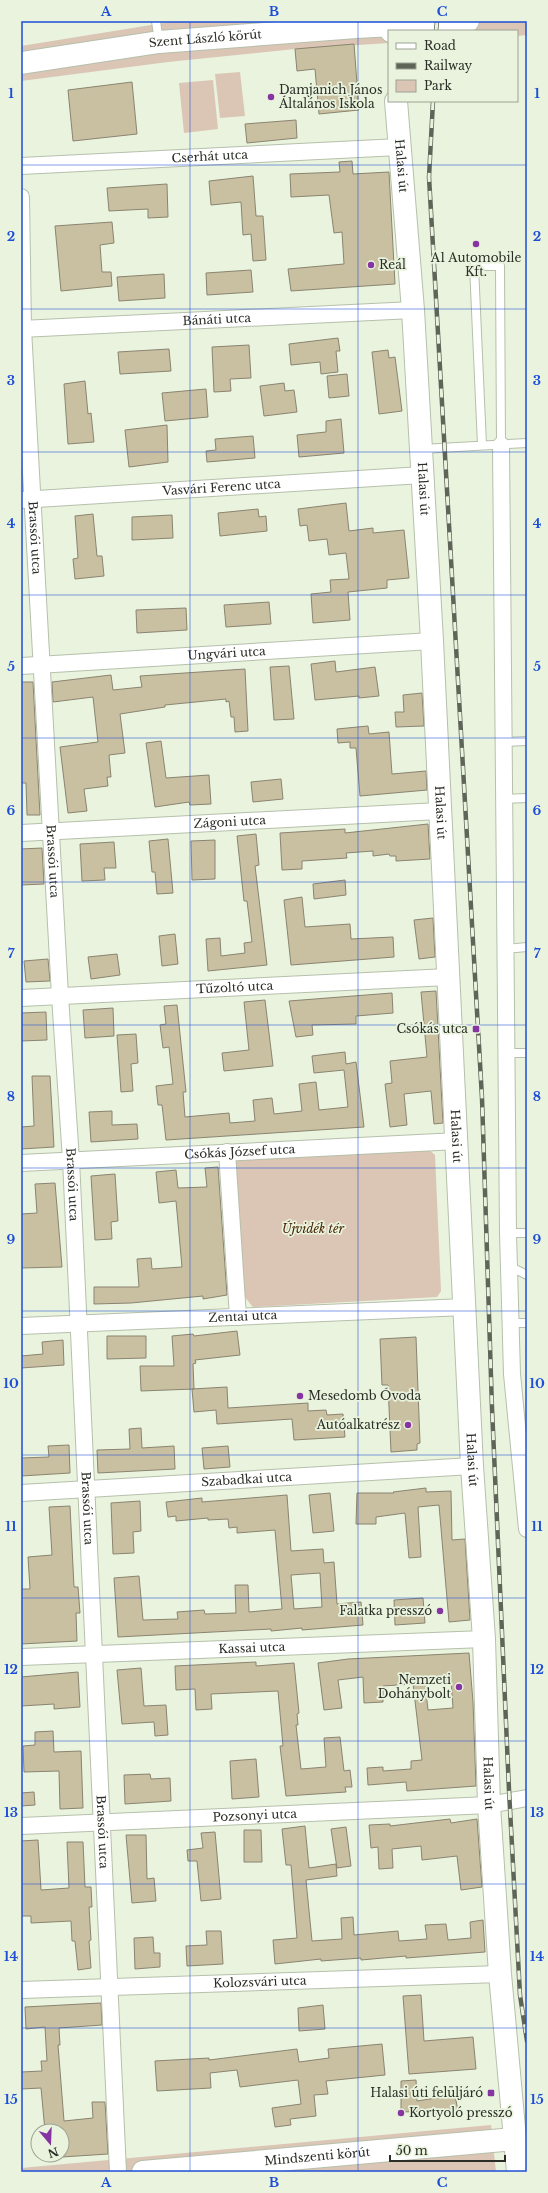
<svg xmlns="http://www.w3.org/2000/svg" width="548" height="2193" viewBox="0 0 548 2193" font-family="'Libre Baskerville',serif">
	<rect width="100%" height="100%" fill="#e9f3dd"/>
	<path fill="#dbc5b5" d="M176 21H527V35L517 36V31H389V43L295 49 168 62 21 81V46Z
		M240 72 245 116 220 118 215 74Z
		M213 80 218 129 184 133 179 83Z
		M427 1148 435 1155 441 1291 437 1297 253 1307 243 1295 233 1165 237 1156Z
		M491 2125 496 2172H21V2168Z"/>
	<path fill="#c9c0a2" stroke="#8a8470" fill-rule="evenodd" d="M354 44 359 110 319 114 315 69 297 71 295 49Z
		M132 82 137 134 73 141 68 90Z
		M296 120 297 138 247 143 245 124Z
		M352 161 353 174 389 172 395 284 291 291 288 269 344 264 342 232 334 233 329 195 291 197 290 174 340 172 339 162Z
		M253 176 256 216H263L266 260 253 261 251 234 243 235 241 202 211 205 209 181Z
		M167 184 168 217 148 218V209L109 211 107 188Z
		M112 222 114 243 100 245 102 272H111L112 286 61 291 55 226Z
		M251 270 253 292 207 295 206 273Z
		M164 274 165 298 119 301 117 277Z
		M338 338 340 351H336L338 372 321 374 320 362 291 365 289 344Z
		M249 345 251 378 230 379 231 391 214 392 212 347Z
		M169 349 171 371 120 374 118 352Z
		M388 350 389 358 395 357 402 411 379 414 372 352Z
		M347 374 349 396 329 398 327 376Z
		M85 381 88 414 91 413 94 442 68 444 64 384Z
		M284 383 285 391 294 390 297 412 264 416 260 386Z
		M206 389 208 417 165 421 162 393Z
		M341 419 344 453 299 457 297 435 326 432V421Z
		M167 425 168 462 129 467 125 430Z
		M253 436 255 458 207 462 206 451 216 450 215 439Z
		M346 503 349 531 373 528V533L404 530 409 578 387 580V588L348 592 350 620 313 623 311 594 331 592 330 580 349 579 346 553 329 555 327 539 309 541 307 525 300 526 298 509Z
		M258 509 259 517 266 516 267 531 220 536 218 513Z
		M93 514 97 556H102L104 576 75 579 73 559 78 558 75 516Z
		M172 515 173 538 132 540V517Z
		M269 602 271 624 226 627 224 605Z
		M186 608 187 630 137 633 136 610Z
		M335 661 336 672 375 667 379 696 359 698V696L315 700 311 664Z
		M289 666 294 719 274 720 270 667Z
		M245 669 248 731 235 732 234 717H231L229 701 226 702V699L165 705V707L120 714 125 753 109 755 111 777H107L108 786 84 789 87 811 68 813 60 747 98 742 93 697 53 702 52 682 111 675 113 690 142 687 140 676Z
		M21 682H33L40 815H27L26 783H21Z
		M422 693 424 726 396 727 395 712H404L403 695Z
		M368 726 369 734 389 732 392 774 426 771 427 790 360 796 356 748H350V742L338 743 337 729Z
		M161 741 166 778 209 775 211 804 190 805 189 802 155 807 146 743Z
		M281 779 283 799 253 802 251 782Z
		M428 824 430 859 396 861V856H390L389 854 373 856V851L346 853 347 858 302 861V869L282 870 280 833 345 829V833Z
		M256 834 259 865 255 866 267 965 208 971 206 939 220 938 221 956 245 953 244 943 252 942 247 901H244L237 836Z
		M168 839 173 893 157 894 155 872H152L149 841Z
		M215 840V879L192 880 191 841Z
		M114 842 116 868H104L105 880 82 881 80 844Z
		M42 848 44 884 21 885V849Z
		M345 880 346 895 314 899 313 884Z
		M302 897 305 927 350 924 351 939 393 937 394 957 291 965 284 900Z
		M433 918 435 957 419 959 414 920Z
		M175 934 178 964 162 966 159 936Z
		M117 954 120 975 91 979 88 957Z
		M48 959 50 981 26 982 24 961Z
		M436 991 443 1123 434 1124 431 1091 404 1094 407 1125 390 1127 385 1084 392 1083 390 1061 427 1057 421 992Z
		M392 993 393 1013 356 1016V1024L312 1025 313 1035 296 1037 289 1001Z
		M265 1000 273 1066 224 1071 222 1053 249 1050 244 1002Z
		M177 1005 186 1092H183L185 1117 229 1113 230 1123 255 1121 253 1100 272 1098 274 1114 302 1111 299 1084 316 1082 319 1110 348 1107 344 1070 314 1073 312 1056 345 1052 346 1064 356 1062 364 1127 166 1140 162 1105H158L156 1086 173 1084 169 1047 163 1048 160 1025 166 1024 164 1006Z
		M113 1008 114 1036 85 1038 83 1010Z
		M46 1012 47 1040 21 1041V1013Z
		M136 1034 138 1063 131 1064 133 1091 121 1092 117 1035Z
		M32 1076H50L54 1147 21 1149V1127L34 1126Z
		M112 1111V1125L137 1124 138 1139 91 1142 89 1112Z
		M218 1167 227 1295 203 1299V1296L131 1303 94 1304V1287H139L137 1259 151 1258 152 1269 182 1267 176 1201 159 1203 156 1172 176 1170 178 1188 207 1187 205 1168Z
		M115 1174 118 1221 111 1222 112 1239 95 1240 91 1176Z
		M55 1183 62 1267 21 1268V1214L37 1213 35 1184Z
		M237 1331 240 1355 195 1360 196 1363 193 1364 194 1389 141 1391 140 1366H174L172 1336 193 1334 194 1336Z
		M107 1336H146V1358L107 1359Z
		M416 1337 420 1443 417 1444V1450L391 1452 388 1385H382L380 1339Z
		M63 1340 64 1365 21 1368V1356L43 1354 42 1342Z
		M227 1387 228 1408 308 1403V1411L326 1410 327 1415 343 1414 345 1437 294 1440 292 1419 217 1424 216 1410 194 1412 192 1389Z
		M141 1428 142 1448 174 1446 175 1469 98 1473 97 1450 130 1449 129 1429Z
		M69 1445 70 1473 21 1476V1458L49 1457 48 1446Z
		M228 1446 230 1467 204 1469 202 1448Z
		M426 1488V1492L451 1491 452 1540 465 1539 470 1620 449 1622 439 1505 418 1507 421 1557 409 1558 405 1513 376 1517V1524H356L357 1493H394L393 1492Z
		M330 1493 334 1531 313 1533 309 1495Z
		M287 1495 291 1551 323 1549 324 1563 334 1562 337 1604 361 1602 363 1625 302 1630V1628L271 1631V1629L118 1637 114 1578 139 1576 143 1620 178 1619 177 1612 204 1610 205 1614 236 1613 235 1585H248L249 1612 282 1609 275 1530 237 1533V1527L229 1528 228 1519 208 1520V1518L176 1521V1516L168 1517 166 1502 202 1498V1502ZM320 1573 322 1607 294 1609 291 1575Z
		M140 1501 141 1531 133 1532 134 1553 113 1554 111 1503Z
		M70 1506 74 1587H78L80 1613H76L77 1641 21 1644V1589H30L28 1557 52 1555 49 1507Z
		M423 1598 425 1623 395 1625 394 1600Z
		M469 1653 473 1702 476 1786 407 1791 406 1782 368 1785 367 1768 383 1767V1771L411 1769V1761L422 1760 413 1684 383 1686V1702L364 1703 363 1677 338 1680 342 1708 324 1710 318 1663 348 1659ZM451 1681 453 1708 428 1710 425 1683Z
		M256 1662V1666L294 1663 299 1713 297 1714 298 1725H296L301 1769 326 1767 324 1738 340 1737 344 1771 350 1770 352 1787H345L346 1792 286 1796 280 1746H283L278 1691 211 1694 212 1709 196 1710 195 1689 176 1690 175 1666Z
		M141 1668 144 1706 166 1705 168 1735 155 1736 154 1722 122 1724 117 1670Z
		M78 1672 80 1707 54 1709V1704L21 1706V1677Z
		M53 1731 54 1752 81 1751 83 1808 60 1809 59 1771 24 1772 23 1746 35 1745V1732Z
		M256 1759 259 1797 232 1799 230 1761Z
		M150 1774 151 1779 170 1778 171 1801 125 1804 124 1775Z
		M34 1792 35 1805 21 1806V1793Z
		M450 1819 451 1823 477 1819 482 1887 461 1890 457 1856 422 1860 421 1846 392 1849 393 1868 379 1869 378 1847 371 1848 369 1825 390 1824V1826Z
		M305 1826 309 1868 336 1864 337 1876 306 1880 312 1941 342 1939 341 1918 353 1917 354 1935 398 1931 399 1941 427 1939 425 1925 446 1924 448 1940 471 1938 470 1922 483 1920 485 1952 406 1958V1956L361 1960V1958L321 1961V1959L275 1964 273 1940 297 1938 291 1865H286L282 1829Z
		M346 1827 351 1866 337 1868 331 1829Z
		M244 1830H261L262 1862H244Z
		M215 1832 221 1899 201 1901 197 1861H188L187 1850 203 1848 201 1833Z
		M126 1835H146L147 1879 154 1878 156 1901 132 1903Z
		M38 1840 41 1890 69 1888 67 1842H83L85 1887H91L92 1907H89L91 1940 89 1941 91 1968 78 1970 75 1941H72L71 1921 31 1923V1916H21V1841Z
		M206 1931H221L223 1964 187 1966 186 1946 207 1945Z
		M153 1937 154 1953H160V1967L135 1969 134 1938Z
		M421 1995 424 2041 473 2037 476 2069 409 2074 403 1996Z
		M101 2003 102 2025 59 2028 60 2045H58L64 2121 93 2118 92 2102H105L108 2154 62 2157V2131H45L41 2088 21 2089V2072L42 2071 41 2061H47L45 2027 26 2029 25 2007Z
		M323 2005 325 2029 299 2031 298 2008Z
		M382 2044 385 2075 326 2081 328 2094 314 2095 316 2116 290 2119 291 2125 275 2127 272 2108 301 2104 298 2080 240 2087 237 2070 210 2073 211 2088 157 2091 155 2061 209 2058V2060L297 2049 299 2062 329 2058 328 2049Z
		M416 2080 417 2101 455 2095 458 2111 436 2114V2111L401 2112V2081Z"/>
	<g fill="none" stroke-linecap="round" stroke-linejoin="round">
		<g stroke="#b6c0ac" stroke-width="10">
			<path id="lane" d="M156 21 159 42
				M482 445 474 266H500L501 445
				M422 449 527 443
				M503 742 527 741
				M504 799 527 798
				M505 949 527 947
				M506 1053H527
				M508 1233H527
				M509 1266 527 1275
				M511 1323H527"/>
		</g>
		<g stroke="#b6c0ac" stroke-width="18">
			<g id="street">
				<path id="s1" d="M21 166 399 147"/>
				<path id="s2" d="M21 197 23 329 60 996 71 1160 118 2172"/>
				<path id="s3" d="M21 329 413 310"/>
				<path d="M501 445 508 1233 512 1374 527 1529"/>
				<path id="s4" d="M21 500 422 475"/>
				<path id="s5" d="M21 666 432 641"/>
				<path id="s6" d="M21 833 439 811"/>
				<path id="s7" d="M21 998 448 977"/>
				<path d="M227 1152 238 1317"/>
				<path id="s8" d="M21 1163 458 1141"/>
				<path id="s9" d="M21 1326 465 1307"/>
				<path id="s10" d="M21 1493 472 1466"/>
				<path id="s11" d="M21 1657 484 1639"/>
				<path id="s12" d="M21 1826 489 1805 527 1798"/>
				<path id="s13" d="M21 1990 500 1974"/>
			</g>
		</g>
		<g stroke="#b6c0ac" stroke-width="24">
			<g id="secondary">
				<path id="s14" d="M21 63 159 42 356 27 468 21"/>
				<path id="s15" d="M143 2172 514 2139"/>
			</g>
		</g>
		<g stroke="#b6c0ac" stroke-width="24">
			<g id="primary">
				<path d="M453 21 455 22"/>
				<path d="M391 31V21"/>
				<path id="s16" d="M396 101 413 310 432 641 472 1466 484 1639 489 1805 500 1974 518 2172"/>
			</g>
		</g>
		<use href="#lane" stroke="#fff" stroke-width="8"/>
		<use href="#street" stroke="#fff" stroke-width="16"/>
		<use href="#secondary" stroke="#fff" stroke-width="22"/>
		<use href="#primary" stroke="#fff" stroke-width="22"/>
		<g stroke="#5f6458" stroke-width="4.5">
			<path id="rail" d="M436 31 437 21
				M433 101 429 177 482 1098 492 1408 509 1790 520 1995 527 2041"/>
		</g>
		<use href="#rail" stroke="#e9f3dd" stroke-width="3" stroke-dasharray="9" stroke-linecap="butt"/>
	</g>
	<path fill="none" stroke="#1d4ed8" stroke-width="1" stroke-opacity="0.55" d="M190 21V2172M358 21V2172M21 165H527M21 309H527M21 452H527M21 595H527M21 738H527M21 882H527M21 1025H527M21 1168H527M21 1311H527M21 1455H527M21 1598H527M21 1741H527M21 1884H527M21 2028H527"/>
	<g fill="#8734a3" stroke="#e9f3dd" stroke-width="1.5">
		<circle cx="271" cy="97" r="4"/>
		<circle cx="476" cy="244" r="4"/>
		<circle cx="371" cy="265" r="4"/>
		<rect x="472" y="1025" width="8" height="8" rx="2"/>
		<circle cx="300" cy="1396" r="4"/>
		<circle cx="408" cy="1425" r="4"/>
		<circle cx="440" cy="1611" r="4"/>
		<circle cx="459" cy="1687" r="4"/>
		<rect x="487" y="2089" width="8" height="8" rx="2"/>
		<circle cx="401" cy="2113" r="4"/>
	</g>
	<g text-anchor="middle" stroke-width="3.5" stroke-linejoin="round" paint-order="stroke">
		<g font-size="12" fill="#2a2e26" stroke="#e9f3dd">
			<text dy="4" stroke="none"><textPath href="#s14" startOffset="186">Szent László körút</textPath></text>
			<text dy="4" stroke="none"><textPath href="#s1" startOffset="189">Cserhát utca</textPath></text>
			<text dy="4" stroke="none"><textPath href="#s16" startOffset="65">Halasi út</textPath></text>
			<text dy="4" stroke="none"><textPath href="#s3" startOffset="196">Bánáti utca</textPath></text>
			<text dy="4" stroke="none"><textPath href="#s4" startOffset="201">Vasvári Ferenc utca</textPath></text>
			<text dy="4" stroke="none"><textPath href="#s16" startOffset="389">Halasi út</textPath></text>
			<text dy="4" stroke="none"><textPath href="#s2" startOffset="341">Brassói utca</textPath></text>
			<text dy="4" stroke="none"><textPath href="#s5" startOffset="206">Ungvári utca</textPath></text>
			<text dy="4" stroke="none"><textPath href="#s16" startOffset="713">Halasi út</textPath></text>
			<text dy="4" stroke="none"><textPath href="#s6" startOffset="209">Zágoni utca</textPath></text>
			<text dy="4" stroke="none"><textPath href="#s2" startOffset="665">Brassói utca</textPath></text>
			<text dy="4" stroke="none"><textPath href="#s7" startOffset="214">Tűzoltó utca</textPath></text>
			<text dy="4" stroke="none"><textPath href="#s16" startOffset="1037">Halasi út</textPath></text>
			<text dy="4" stroke="none"><textPath href="#s8" startOffset="219">Csókás József utca</textPath></text>
			<text dy="4" stroke="none"><textPath href="#s2" startOffset="989">Brassói utca</textPath></text>
			<text dy="4" stroke="none"><textPath href="#s9" startOffset="222">Zentai utca</textPath></text>
			<text dy="4" stroke="none"><textPath href="#s16" startOffset="1361">Halasi út</textPath></text>
			<text dy="4" stroke="none"><textPath href="#s10" startOffset="226">Szabadkai utca</textPath></text>
			<text dy="4" stroke="none"><textPath href="#s2" startOffset="1313">Brassói utca</textPath></text>
			<text dy="4" stroke="none"><textPath href="#s11" startOffset="231">Kassai utca</textPath></text>
			<text dy="4" stroke="none"><textPath href="#s16" startOffset="1685">Halasi út</textPath></text>
			<text dy="4" stroke="none"><textPath href="#s12" startOffset="234">Pozsonyi utca</textPath></text>
			<text dy="4" stroke="none"><textPath href="#s2" startOffset="1637">Brassói utca</textPath></text>
			<text dy="4" stroke="none"><textPath href="#s13" startOffset="239">Kolozsvári utca</textPath></text>
			<text dy="4" stroke="none"><textPath href="#s15" startOffset="175">Mindszenti körút</textPath></text>
		</g>
		<g font-size="12" fill="#2a2e26" stroke="#e9f3dd" text-anchor="end">
			<text x="279" y="94" text-anchor="start">Damjanich János<tspan x="279" dy="14">Általános Iskola</tspan></text>
			<text x="476" y="262" text-anchor="middle">A1 Automobile<tspan x="476" dy="14">Kft.</tspan></text>
			<text x="379" y="269" text-anchor="start">Reál</text>
			<text x="468" y="1033">Csókás utca</text>
			<text x="308" y="1400" text-anchor="start">Mesedomb Óvoda</text>
			<text x="400" y="1429">Autóalkatrész</text>
			<text x="432" y="1615">Falatka presszó</text>
			<text x="451" y="1684">Nemzeti<tspan x="451" dy="14">Dohánybolt</tspan></text>
			<text x="483" y="2097">Halasi úti felüljáró</text>
			<text x="409" y="2117" text-anchor="start">Kortyoló presszó</text>
		</g>
		<g font-size="12" font-style="italic" fill="#472300" stroke="#e9f3dd">
			<text x="313" y="1233">Újvidék tér</text>
		</g>
	</g>
	<rect width="548" height="2193" fill="none" stroke="#e9f3dd" stroke-width="44"/>
	<rect x="388" y="30" width="130" height="72" fill="#e9f3dd" stroke="#9da494"/>
	<rect x="396" y="43" width="20" height="6" fill="#ffffff" stroke="#9da494"/>
	<text x="424" y="50" font-size="12" fill="#2a2e26">Road</text>
	<rect x="396" y="63" width="20" height="6" fill="#5f6458" stroke="#9da494"/>
	<text x="424" y="70" font-size="12" fill="#2a2e26">Railway</text>
	<rect x="396" y="80" width="20" height="12" fill="#dbc5b5" stroke="#9da494"/>
	<text x="424" y="90" font-size="12" fill="#2a2e26">Park</text>
	<g transform="translate(50 2143) rotate(161)"><circle r="19" fill="#e9f3dd" stroke="#9da494"/>
	<path d="M0-3L7 15L0 10L-7 15Z" fill="#8734a3"/>
	<text y="-6" font-size="11" font-weight="bold" text-anchor="middle" fill="#2a2e26">N</text>
	</g>
	<path d="M390 2155v6h115v-6" fill="none" stroke="#2a2e26" stroke-width="2"/>
	<text x="396" y="2155" font-size="12" fill="#2a2e26" stroke="#e9f3dd" stroke-width="3" paint-order="stroke">50 m</text>
	<rect x="22" y="22" width="504" height="2149" fill="none" stroke="#1d4ed8" stroke-width="1.5"/>
	<g font-size="13" text-anchor="middle" font-weight="bold" fill="#1d4ed8">
		<text x="106" y="16">A</text>
		<text x="274" y="16">B</text>
		<text x="442" y="16">C</text>
		<text x="11" y="98">1</text>
		<text x="537" y="98">1</text>
		<text x="11" y="241">2</text>
		<text x="537" y="241">2</text>
		<text x="11" y="385">3</text>
		<text x="537" y="385">3</text>
		<text x="11" y="528">4</text>
		<text x="537" y="528">4</text>
		<text x="11" y="671">5</text>
		<text x="537" y="671">5</text>
		<text x="11" y="815">6</text>
		<text x="537" y="815">6</text>
		<text x="11" y="958">7</text>
		<text x="537" y="958">7</text>
		<text x="11" y="1101">8</text>
		<text x="537" y="1101">8</text>
		<text x="11" y="1244">9</text>
		<text x="537" y="1244">9</text>
		<text x="11" y="1388">10</text>
		<text x="537" y="1388">10</text>
		<text x="11" y="1531">11</text>
		<text x="537" y="1531">11</text>
		<text x="11" y="1674">12</text>
		<text x="537" y="1674">12</text>
		<text x="11" y="1817">13</text>
		<text x="537" y="1817">13</text>
		<text x="11" y="1961">14</text>
		<text x="537" y="1961">14</text>
		<text x="11" y="2104">15</text>
		<text x="537" y="2104">15</text>
		<text x="106" y="2187">A</text>
		<text x="274" y="2187">B</text>
		<text x="442" y="2187">C</text>
	</g>
</svg>
